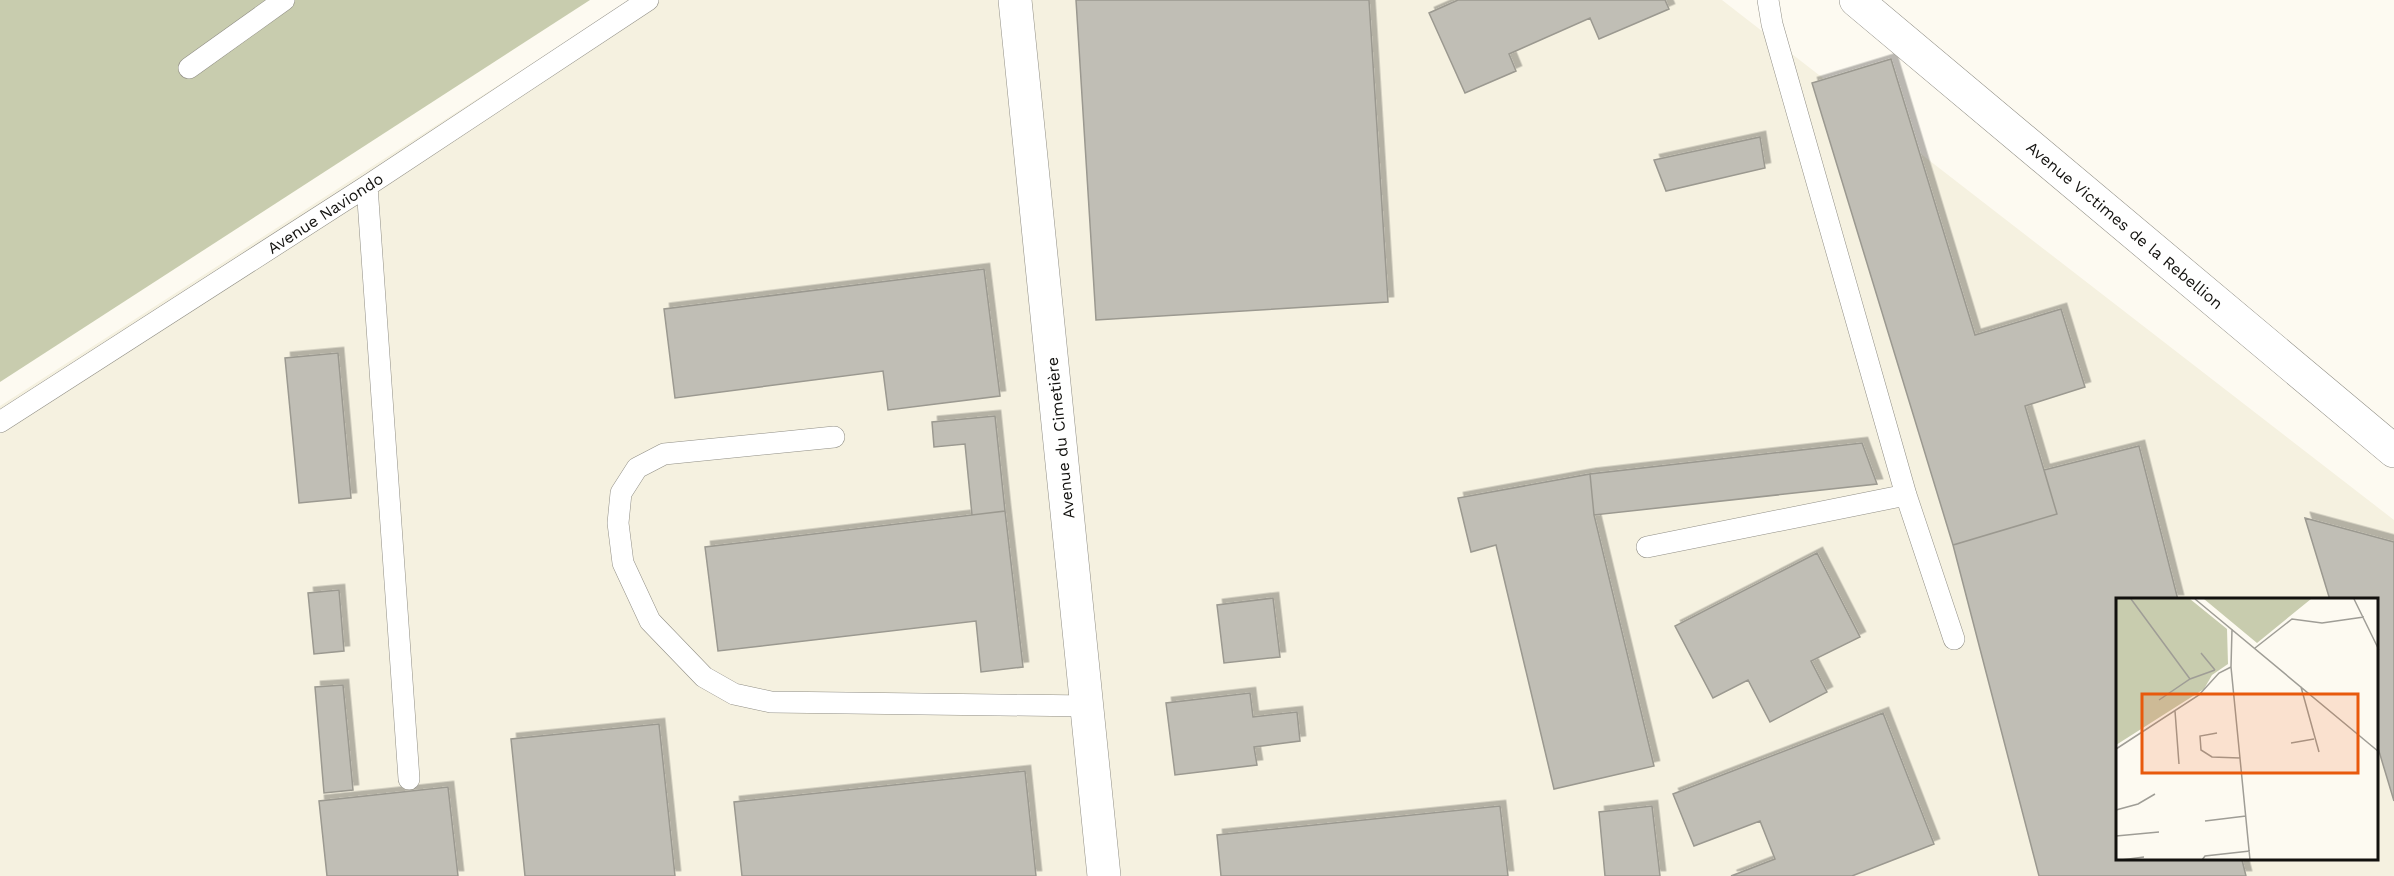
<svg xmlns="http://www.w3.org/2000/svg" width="2394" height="876" viewBox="0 0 2394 876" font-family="'Work Sans',sans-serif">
	<defs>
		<filter id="shadow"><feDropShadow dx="5.5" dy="-5.5" stdDeviation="0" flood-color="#0004"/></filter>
	</defs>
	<rect width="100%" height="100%" fill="#fdfaf1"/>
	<path fill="#f5f1e0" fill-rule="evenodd" d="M631 0H1722L2394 520V876H0V406ZM2118 600H2378V860H2118Z"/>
	<path fill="#c8ccae" d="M0 0H590L0 382Z"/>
	<path fill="#c0beb5" stroke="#9b9990" stroke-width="1.5" filter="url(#shadow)" d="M1076 0H1369L1388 302 1096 320Z
		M1458 0H1665L1669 9 1599 39 1590 18 1509 54 1516 71 1465 93 1429 13Z
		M1891 59 1975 335 2061 309 2085 387 2025 406 2057 514 1953 545 1812 83Z
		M1760 137 1765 168 1666 191 1654 160Z
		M984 269 1000 396 888 410 883 371 675 398 664 309Z
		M338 353 351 498 299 503 285 358Z
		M995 416 1005 511 972 515 965 444 934 447 932 422Z
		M1862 443 1877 484 1594 515 1590 474Z
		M2139 446 2178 600H2118V860H2242L2246 876H2039L1953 545 2057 514 2044 470Z
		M1590 474 1594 515 1654 766 1554 789 1496 545 1471 552 1458 498Z
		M1005 511 1023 667 981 672 976 621 718 651 705 547Z
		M2305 518 2394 542V801L2378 748V600H2330Z
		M1817 553 1860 637 1811 661 1827 692 1770 722 1748 680 1713 698 1675 626Z
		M339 590 344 651 314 654 308 593Z
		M1273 598 1280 657 1224 663 1217 605Z
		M343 685 353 790 324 793 315 687Z
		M1250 693 1253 717 1297 712 1300 741 1254 747 1257 765 1175 775 1166 703Z
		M1883 713 1934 844 1852 876H1731L1775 859 1760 821 1694 846 1673 794Z
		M659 724 675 876H525L511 739Z
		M1025 771 1036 876H742L734 802Z
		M448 787 458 876H327L319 801Z
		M1500 806 1508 876H1221L1217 835Z
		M1652 806 1660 876H1605L1599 812Z"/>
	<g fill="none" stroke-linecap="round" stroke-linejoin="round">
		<g stroke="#908e85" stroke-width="22">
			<path id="service" d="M1768 0 1772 24 1906 495 1954 639
				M189 68 284 0
				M367 186 409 779
				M0 422 367 186 648 0
				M834 437 664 454 637 468 621 493 618 523 623 563 650 621 704 677 734 694 771 702 1087 706
				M1647 547 1906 495"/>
		</g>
		<g stroke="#908e85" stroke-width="34">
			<path id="minor" d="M1015 0 1104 876"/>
		</g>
		<g stroke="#908e85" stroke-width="34">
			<path id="tertiary" d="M1856 0 2394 451"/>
		</g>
		<use href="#service" stroke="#fff" stroke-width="21"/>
		<use href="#minor" stroke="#fff" stroke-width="33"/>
		<use href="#tertiary" stroke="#fff" stroke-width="33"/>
	</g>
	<g text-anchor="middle" stroke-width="4.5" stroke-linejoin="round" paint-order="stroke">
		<g font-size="16" fill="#12110e" stroke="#fff">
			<text transform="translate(325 213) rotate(-33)" y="6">Avenue Naviondo</text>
			<text transform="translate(2125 225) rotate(40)" y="6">Avenue Victimes de la Rebellion</text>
			<text transform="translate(1060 438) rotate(-96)" y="6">Avenue du Cimetière</text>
		</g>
	</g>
	<g transform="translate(2116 598)">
		<rect width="262" height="262" fill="#fdfaf1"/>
		<path d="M0 1H74L111 31 112 66 96 77 88 91 0 147ZM88 1H195L141 45Z" fill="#c8ccae"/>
		<path fill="none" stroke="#9f9d96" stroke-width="1.5" d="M15 1 74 81M79 1 263 154M238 1 263 52M116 31 115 69 134 262M139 50 176 21 206 25 248 19M85 55 99 72M185 89 203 154M43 102 74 81 99 72M59 113 63 166M101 135 84 138 85 152 96 159 124 160M175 145 198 141M0 151 83 97 103 75 115 69M0 212 22 206 39 196M89 223 130 218M0 238 43 234M5 262 28 259M86 262 89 258 134 253"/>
		<path fill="#e8590c" fill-opacity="0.15" stroke="#e8590c" stroke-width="3" d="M26 96H242V175H26Z"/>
		<rect width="262" height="262" fill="none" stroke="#12110e" stroke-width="3"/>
	</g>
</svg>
